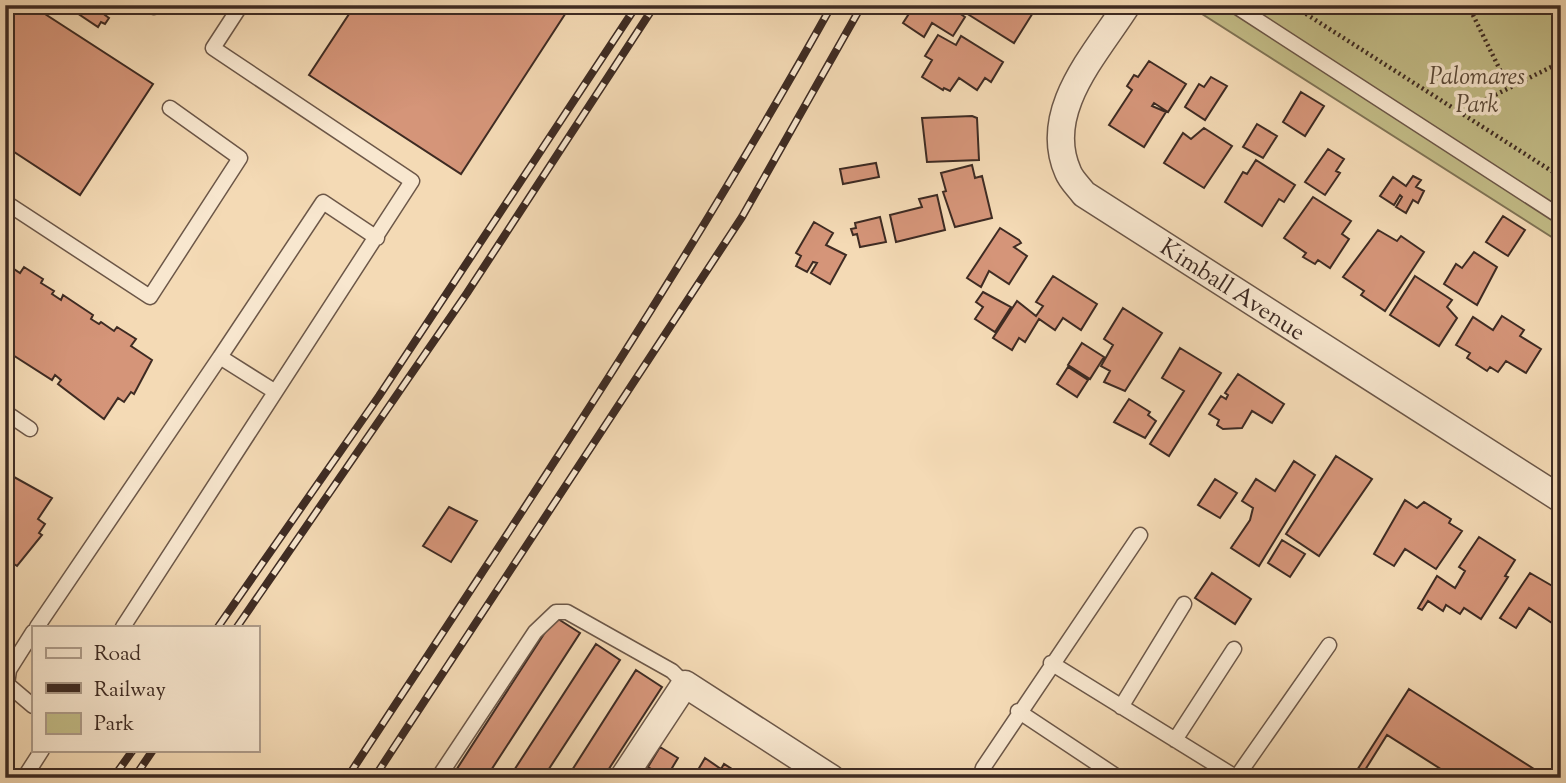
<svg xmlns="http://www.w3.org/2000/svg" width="1566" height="783" viewBox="0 0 1566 783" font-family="'Sorts Mill Goudy',serif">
	<rect width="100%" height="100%" fill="#f4dab5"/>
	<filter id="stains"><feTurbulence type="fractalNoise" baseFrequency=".00286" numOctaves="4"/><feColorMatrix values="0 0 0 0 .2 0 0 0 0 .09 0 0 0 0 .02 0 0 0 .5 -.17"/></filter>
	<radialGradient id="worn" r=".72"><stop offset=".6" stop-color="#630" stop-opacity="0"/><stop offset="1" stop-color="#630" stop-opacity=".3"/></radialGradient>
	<path fill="#c3bd88" stroke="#807456" stroke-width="2" d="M1188 5H1561V243Z"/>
	<path fill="#d59579" stroke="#3e2b23" stroke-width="2" d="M5 5H31L153 84 80 195 5 146Z
		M65 5H112L105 15 109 18 105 24 101 22 98 27Z
		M355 5H571L461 174 309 75Z
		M906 5H947L965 17 953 36 932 23 924 37 903 23 912 9Z
		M971 5H1033L1036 8 1014 43 966 13Z
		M938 35 956 45 961 36 1003 62 991 82 985 78 977 90 959 78 950 91 944 88 943 90 922 77 932 60 925 56Z
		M1149 61 1186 84 1168 112 1154 103 1152 106 1166 112 1144 147 1109 125 1132 90 1127 86 1134 75 1138 77Z
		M1211 77 1227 86 1205 120 1185 107 1199 84 1204 87Z
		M1301 92 1324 106 1305 136 1283 122Z
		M972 116 977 118 979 160 927 162 922 118Z
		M1257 124 1277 136 1263 158 1243 147Z
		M1204 128 1232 146 1204 188 1164 163 1183 133 1191 139Z
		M1328 149 1344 159 1336 171 1340 173 1325 195 1305 182Z
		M1256 160 1295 185 1284 202 1279 199 1262 226 1225 202 1243 172 1247 174Z
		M876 163 879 177 843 184 840 169Z
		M972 165 975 178 982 176 992 218 955 227 943 192 946 191 941 173Z
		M1413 176 1421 180 1416 187 1424 191 1418 203 1413 200 1406 213 1396 207 1402 197 1400 195 1394 205 1380 196 1393 177 1406 186Z
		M937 195 945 230 896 242 890 215 922 207 919 199Z
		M1313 197 1351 221 1342 234 1349 239 1330 268 1318 260 1315 264 1303 257 1306 253 1284 238Z
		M1503 216 1525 230 1508 256 1486 242Z
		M880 217 886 242 860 247 857 234 853 235 851 229 856 228 855 223Z
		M814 222 833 233 826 245 846 255 830 284 811 273 817 263 813 262 807 272 796 266 801 256 796 253Z
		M1000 228 1019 240 1021 243 1014 247 1027 256 1009 284 989 271 981 287 967 278Z
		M1378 230 1397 241 1401 236 1424 252 1385 311 1361 295 1364 291 1343 277Z
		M1474 252 1497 267 1477 305 1444 284 1456 264 1462 268Z
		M5 263 20 273 24 267 43 279 41 283 54 291 52 294 61 300 63 295 93 315 91 319 99 324 101 322 114 331 117 327 136 339 131 346 152 360 134 394 131 392 124 402 118 398 104 419 58 384 61 380 55 375 52 380 5 350Z
		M1053 276 1097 304 1081 330 1063 318 1055 330 1039 319 1025 342 1019 338 1012 350 993 338 1017 301 1036 316 1043 306 1036 302Z
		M1415 276 1452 300 1447 307 1457 318 1439 346 1390 315Z
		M983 292 1011 307 995 332 975 319 983 307 976 302Z
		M1123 308 1162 333 1125 391 1104 382 1110 371 1101 366 1113 345 1104 339Z
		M1502 316 1524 330 1520 336 1541 349 1526 373 1506 361 1498 372 1490 367 1487 371 1467 358 1470 353 1456 345 1473 317 1493 330Z
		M1082 343 1104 357 1090 379 1068 365Z
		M1180 348 1221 373 1169 456 1150 444 1184 391 1162 378Z
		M1068 367 1088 380 1077 397 1057 384Z
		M1238 374 1284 404 1272 423 1252 411 1242 428 1223 429 1217 425 1219 420 1209 414 1221 396 1226 399 1228 395 1225 393Z
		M1129 399 1150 412 1148 415 1156 421 1145 438 1114 422Z
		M1336 456 1372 479 1319 556 1286 534Z
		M1294 461 1315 475 1259 566 1231 548 1250 520 1253 508 1242 501 1256 479 1275 491Z
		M5 472 52 498 38 519 45 524 39 533 42 535 17 566 5 558Z
		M1215 479 1237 493 1220 518 1198 505Z
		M1405 500 1417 508 1424 502 1451 519 1449 523 1462 531 1436 569 1405 549 1394 566 1374 554Z
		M449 507 477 521 451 562 423 546Z
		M1479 537 1515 560 1505 576 1508 577 1481 619 1464 608 1460 614 1446 605 1443 611 1428 601 1422 610 1418 608 1437 576 1455 588 1465 571 1459 567Z
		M1282 540 1305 554 1290 577 1268 563Z
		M1212 573 1251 599 1235 624 1195 598Z
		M1530 573 1561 591V629L1529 608 1516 628 1500 618Z
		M555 617 580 633 486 778H451Z
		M596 644 620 660 543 778H509Z
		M636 670 662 687 603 778H567Z
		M1409 689 1534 769 1528 778H1455L1387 735 1360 778H1352Z
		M660 747 678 758 666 778 648 767Z
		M705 758 721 769 724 764 746 778H700L695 775Z"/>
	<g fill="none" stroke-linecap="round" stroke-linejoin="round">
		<g stroke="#6c5748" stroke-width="17">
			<path id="service" d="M1234 5 1561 217
				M154 7 155 5
				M5 202 150 297 240 158 170 108
				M274 391 220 357 323 202 377 238
				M5 412 30 429
				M37 627 220 357
				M123 627 412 181 213 48 241 5
				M33 632 9 670 7 684 33 706
				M1051 663 1237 778
				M1121 707 1184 604
				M1018 711 1119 778
				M1175 740 1234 649
				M24 778 42 750
				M438 778 535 632 556 612H567L672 671 685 684
				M980 778 983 768 1140 535
				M1236 778 1329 645"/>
		</g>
		<g stroke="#6c5748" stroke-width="29">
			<g id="minor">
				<path id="s1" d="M1127 5C1096 54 1041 111 1068 172 1071 180 1079 187 1084 194L1561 499"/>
				<path d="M623 778 685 684 831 778"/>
			</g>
		</g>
		<path stroke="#3e2b23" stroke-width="4.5" stroke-dasharray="2 3.5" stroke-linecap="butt" d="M1292 5 1561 177
			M1468 5 1509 88
			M1461 112 1561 62"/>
		<use href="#service" stroke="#f8e7cf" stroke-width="14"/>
		<use href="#minor" stroke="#f8e7cf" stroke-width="26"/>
		<g stroke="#3e2b23" stroke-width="8">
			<path id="rail" d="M218 627 379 396 637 5
				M237 627 467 293 655 5
				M113 778 133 750
				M134 778 153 750
				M347 778C514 524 684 271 832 5
				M374 778 742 217 862 5"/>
		</g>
		<use href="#rail" stroke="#f8e7cf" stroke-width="5" stroke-dasharray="16" stroke-linecap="butt"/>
	</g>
	<g text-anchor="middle" stroke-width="7" stroke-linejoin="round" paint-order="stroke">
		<g font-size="24" font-style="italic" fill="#594837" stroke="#f8e7cf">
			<text x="1477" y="84">Palomares<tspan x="1477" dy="28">Park</tspan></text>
		</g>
		<g font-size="24" fill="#3e2b23" stroke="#f8e7cf">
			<text dy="8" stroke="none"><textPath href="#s1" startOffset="390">Kimball Avenue</textPath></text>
		</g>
	</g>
	<rect width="1566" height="783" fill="none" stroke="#f4dab5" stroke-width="28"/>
	<rect x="7" y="7" width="1552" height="769" fill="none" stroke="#3e2b23" stroke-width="3.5"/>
	<rect x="14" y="14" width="1538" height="755" fill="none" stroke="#3e2b23" stroke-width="2"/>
	<rect x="32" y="626" width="228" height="126" fill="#f8e7cf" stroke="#ae9c8a" stroke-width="2"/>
	<rect x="46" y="648" width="35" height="10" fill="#f8e7cf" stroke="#ae9c8a" stroke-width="2"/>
	<text x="94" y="660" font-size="21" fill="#3e2b23">Road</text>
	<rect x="46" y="683" width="35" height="10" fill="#3e2b23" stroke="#ae9c8a" stroke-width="2"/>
	<text x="94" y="696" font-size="21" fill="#3e2b23">Railway</text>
	<rect x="46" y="713" width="35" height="21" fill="#c3bd88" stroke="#ae9c8a" stroke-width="2"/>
	<text x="94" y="730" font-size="21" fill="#3e2b23">Park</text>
	<rect width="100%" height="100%" filter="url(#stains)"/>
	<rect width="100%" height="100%" fill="url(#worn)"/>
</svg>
